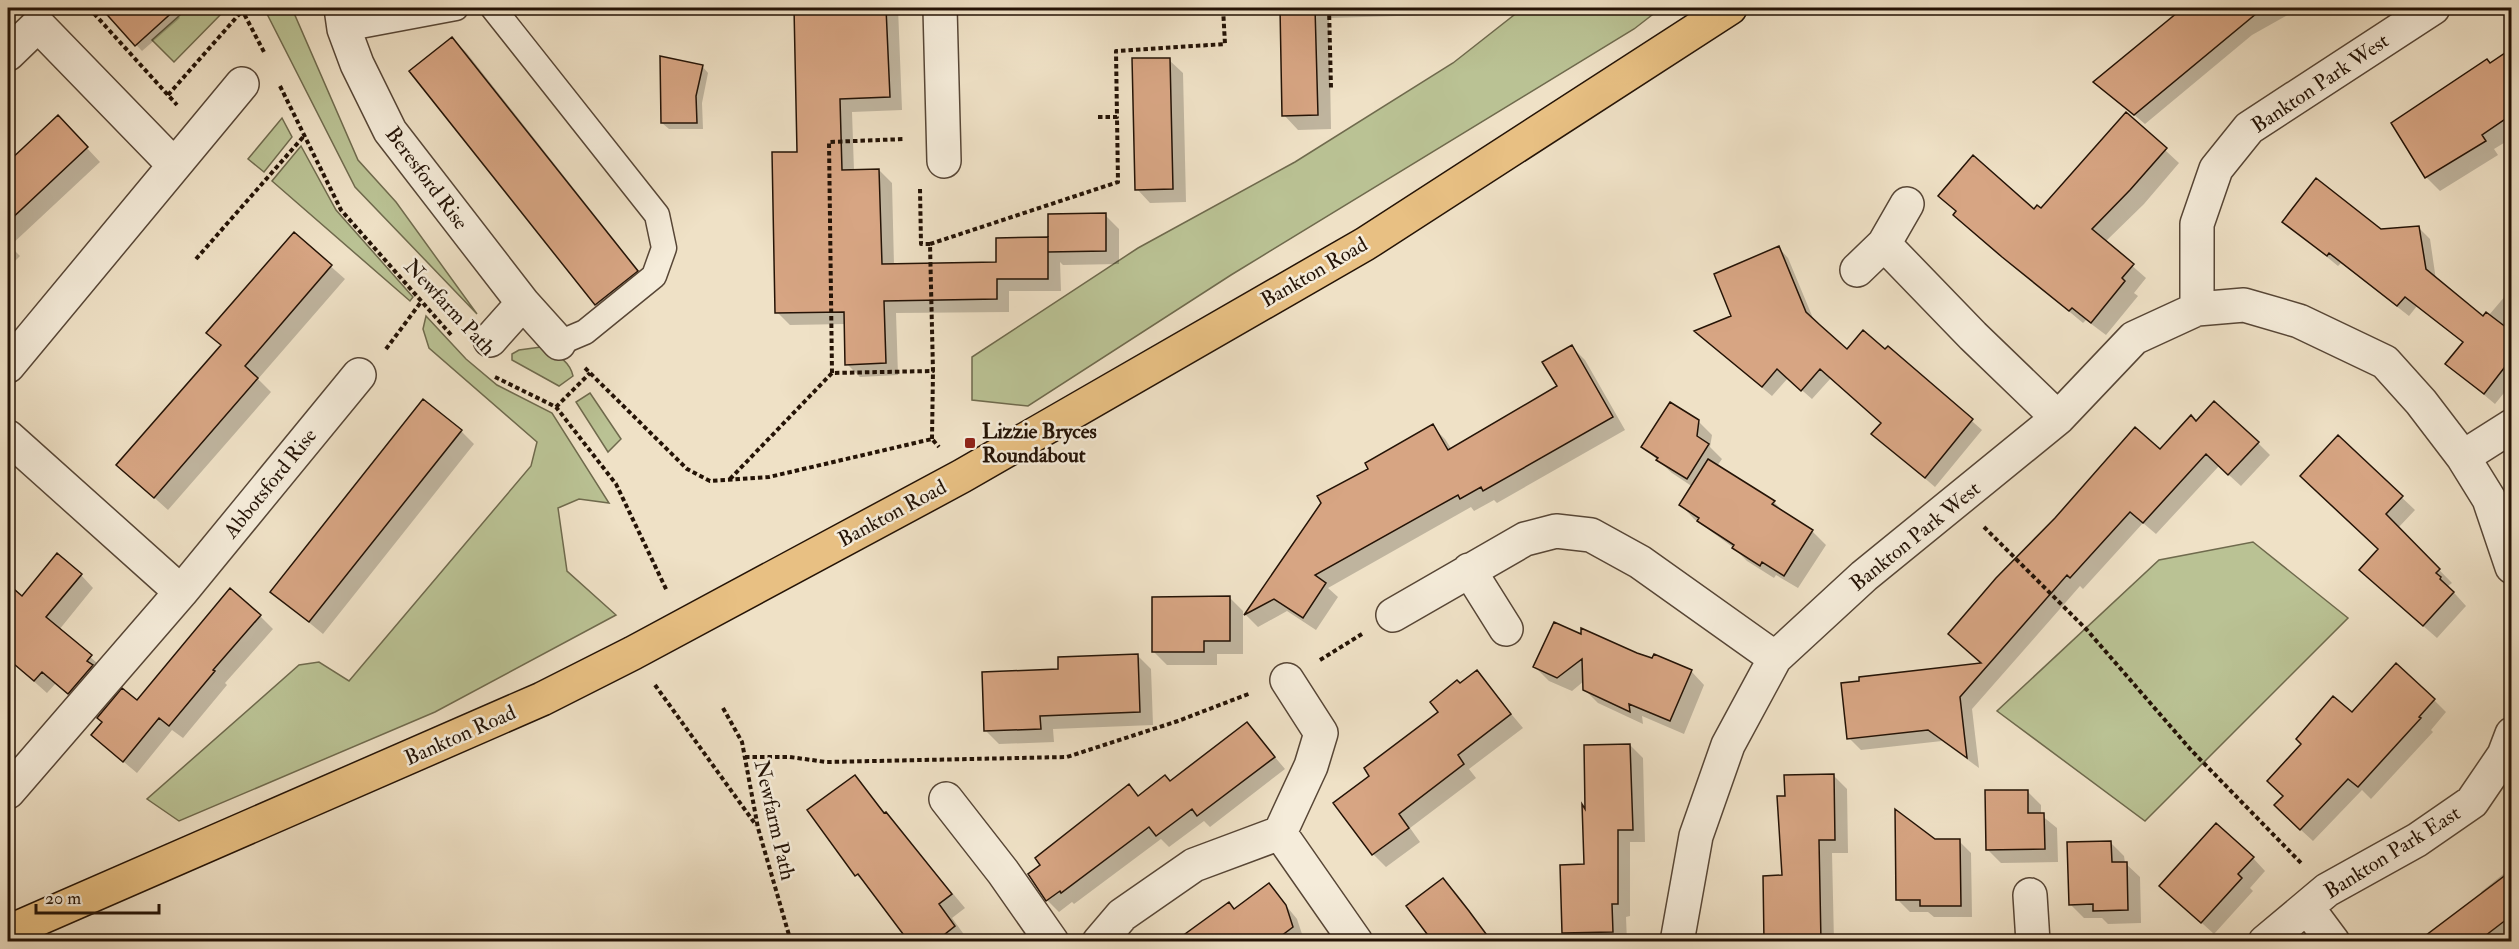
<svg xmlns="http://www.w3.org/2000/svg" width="2519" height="949" viewBox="0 0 2519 949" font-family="'IM FELL Double Pica',serif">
	<rect width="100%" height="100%" fill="#efe1c6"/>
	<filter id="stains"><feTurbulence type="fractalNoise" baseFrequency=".00333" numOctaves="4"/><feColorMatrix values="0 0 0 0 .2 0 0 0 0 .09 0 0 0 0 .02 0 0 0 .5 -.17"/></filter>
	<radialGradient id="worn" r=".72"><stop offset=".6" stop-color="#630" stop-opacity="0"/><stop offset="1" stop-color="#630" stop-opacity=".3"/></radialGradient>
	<path fill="#bac294" stroke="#6f6a4d" stroke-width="1.5" d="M188 8H227L174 62 152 40Z
		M264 8H294V13L358 160 396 202 477 314 355 187Z
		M1523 8H1661L1634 29 1231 275 1028 406 972 400V357L1138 248 1295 162 1453 63Z
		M282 118 292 137 264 172 248 159Z
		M301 146 336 210 413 297 410 301 272 181Z
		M426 316 466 359 497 385 552 413 609 503 579 499 558 508 567 571 616 615 435 712 179 821 147 799 299 665 319 662 349 681 531 466 537 442 429 348 423 329Z
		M541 347C554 352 570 361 573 376L559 386 512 360V354L519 350Z
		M590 393 621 439 608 452 576 402Z
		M2253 542 2348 618 2145 821 1997 711 2159 560Z"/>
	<path fill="#0003" d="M121 8H171L180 18 142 51 110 17Z
		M796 8H898L902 110 852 112 854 171 879 170 892 183 894 265 998 264 1047 239 1105 215 1119 229V264L1063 265 1060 262 1061 291H1009V312L896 313 898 375 860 377 847 364 846 324 790 325 777 312 799 153Z
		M1281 8H1500V13L1329 18 1331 129 1298 130 1284 115Z
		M2185 8H2300L2252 35 2145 124 2095 82Z
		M452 39 466 52 650 285 610 318 596 304 412 71Z
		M2510 52 2512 54V138L2494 149 2498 155 2440 191 2426 177 2393 123Z
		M1169 60 1183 73 1186 202 1150 203 1137 189Z
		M702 66 708 73 702 103 703 129H669L662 123Z
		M2127 115 2179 163 2144 204 2105 242 2146 278 2134 293 2138 296 2106 335 2086 320 2083 323 1969 228 2041 210Z
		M58 117 100 162 10 246 20 256 8 268V164Z
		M2284 222 2381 230 2419 228 2430 239 2436 280 2483 318 2489 315 2512 288V383L2495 404 2447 364 2463 343 2417 306 2409 316 2341 263 2338 266Z
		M294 234 345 279 258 379 271 392 168 510 118 465 222 346 208 333Z
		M1779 248 1788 258 1815 323 1847 351 1885 352 1889 348 1982 430 1935 487 1873 434 1882 423 1831 378 1812 399 1788 378 1772 396 1706 341 1733 317Z
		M1572 347 1585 360 1625 430 1497 503 1494 500 1474 511 1471 507 1328 588 1338 597 1316 630 1287 611 1258 627 1246 615 1322 503 1432 426 1445 439 1452 450 1559 387Z
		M1698 421 1712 435 1710 447 1722 459 1717 466 1774 502 1787 515 1812 531 1826 545 1798 588 1776 575 1774 578 1747 561 1734 548 1694 519 1681 505 1693 487 1672 473 1643 447Z
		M461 431 474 444 323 634 272 592Z
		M2338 437 2415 510 2398 528 2452 583 2448 586 2466 606 2437 638 2374 583 2380 549Z
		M2258 443 2270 455 2241 486 2219 466 2156 534 2143 523 2083 589 2080 586 1972 709 1979 768 1942 741 1861 750 1849 738 1983 664 2160 451Z
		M81 575 93 588 59 630 104 669 82 705 56 683 47 693 12 662 8 667V586L22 598Z
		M1229 597 1243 611V654H1217V665H1167L1154 652Z
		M260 616 273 629 225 683 227 685 183 738 172 730 137 773 106 747 137 702Z
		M1583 637 1691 671 1704 685 1684 734 1642 716 1643 724 1598 703 1584 689V681L1572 691 1549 681 1535 667Z
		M1137 655 1151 669 1153 725 1053 729 1054 742 999 744 986 731 1060 670Z
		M1476 672 1523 728 1469 769 1476 778 1410 828 1420 842 1386 867 1373 854 1335 804 1371 776 1440 712 1460 685Z
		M2434 700 2446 712 2431 730 2433 732 2371 799 2362 790 2313 841 2288 818 2352 714Z
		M1247 724 1285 769 1210 827 1204 821 1169 847 1161 839 1074 904 1072 902 1059 912 1047 900 1030 875 1129 786 1139 797 1170 782Z
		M1630 745 1643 758 1645 842H1630V916L1626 917 1627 942H1563L1561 866 1585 865 1587 812Z
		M1833 775 1847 789 1848 853H1832L1834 942H1766L1784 877 1786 797Z
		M855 777 965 908 952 918 968 940 966 942H911L870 889 857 875 809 811Z
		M2027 791 2041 805V815L2057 828 2058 862 2001 863 1987 849Z
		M1934 841H1959L1971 853 1972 917H1934L1928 912H1910L1898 900Z
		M2111 843 2124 856 2125 863 2140 877 2141 923 2108 924 2102 918H2084L2070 904Z
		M2253 858 2265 871 2250 888 2253 891 2214 934 2161 886Z
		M2512 867V942H2426L2483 894 2481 892Z
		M1443 880 1457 894 1493 942H1435Z
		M1269 885 1297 919 1304 940 1302 942H1177L1229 904 1235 910Z
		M458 938 462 942H450Z"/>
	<path fill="#d7a583" stroke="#241306" stroke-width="1.5" d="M101 8H177L135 46Z
		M794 8H886L890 97 840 99 842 170 879 169 882 264 996 262V238L1048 237V279H997V299L884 301 886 363 845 365 844 312 775 313 772 152H797Z
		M1280 8H1315L1318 115 1282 116Z
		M2183 8H2263L2134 115 2093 82Z
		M452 37 638 271 595 305 409 71Z
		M2511 49V115L2482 135 2486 141 2425 178 2391 123 2487 59 2490 63Z
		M660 56 703 65 696 96 697 123H661Z
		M1132 58H1170L1173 189 1135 190Z
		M2126 112 2167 148 2130 190 2092 229 2134 264 2122 278 2125 281 2091 323 2072 308 2069 311 2002 257 1953 215 1956 211 1938 196 1973 155 2034 209 2037 205 2041 208Z
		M58 115 88 147 8 222V162Z
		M2316 178 2381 229 2419 226 2426 269 2483 316 2486 312 2511 331V359L2484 394 2445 364 2463 342 2405 297 2397 306 2329 253 2327 256 2282 222Z
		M1106 213V251L1048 252V214Z
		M294 232 332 265 245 366 258 378 154 498 116 465 221 345 206 333Z
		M1779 246 1806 312 1820 325 1847 349 1863 330 1885 349 1888 346 1973 419 1925 478 1871 434 1881 423 1820 369 1801 391 1777 369 1762 387 1694 331 1731 316 1714 274Z
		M1572 345 1613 417 1483 491 1481 487 1460 499 1458 495 1315 575 1326 583 1303 618 1274 599 1244 615 1321 503 1317 496 1368 469 1365 463 1433 424 1448 450 1557 386 1542 362Z
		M423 399 462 430 309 622 270 592Z
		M2214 401 2259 442 2228 475 2206 454 2143 523 2130 512 2070 578 2067 575 1960 697 1967 758 1928 730 1847 739 1841 683 1859 681V677L1981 663 1948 634 1996 578 2055 518 2135 427 2160 449 2191 415 2196 421Z
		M1670 402 1699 420 1697 436 1709 444 1687 479 1656 460 1658 458 1641 447Z
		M2338 435 2403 496 2386 514 2440 569 2436 573 2441 577 2440 579 2454 592 2423 626 2359 570 2378 549 2300 476Z
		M1708 459 1775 501 1772 504 1813 530 1784 576 1762 562 1760 566 1732 548 1734 545 1697 521 1699 518 1679 505Z
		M57 553 82 574 46 617 92 655 87 661 93 665 68 694 42 672 34 681 8 659V584L22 596Z
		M230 588 261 615 213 670 215 671 169 726 159 718 123 762 91 735 102 722 97 718 122 688 137 700Z
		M1230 596V641H1204V652H1152V597Z
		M1554 622 1581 634V628L1637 653 1652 658 1654 654 1692 670 1670 721 1629 704 1630 712 1583 690 1582 659 1557 678 1533 667Z
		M1138 654 1140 712 1040 716 1041 729 984 731 982 672 1058 669V657Z
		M2396 663 2435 699 2419 717 2421 718 2358 787 2348 779 2300 830 2274 805 2283 796 2267 781 2301 744 2296 739 2333 696 2352 712Z
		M1477 670 1511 714 1458 755 1464 764 1399 814 1409 828 1372 855 1333 803 1369 776 1364 768 1438 712 1430 702 1457 680 1460 683Z
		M1247 722 1275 757 1197 816 1192 809 1156 836 1149 827 1061 893 1060 891 1046 901 1028 874 1040 865 1035 858 1129 784 1138 796 1165 775 1170 781Z
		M1630 744 1633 830H1618V904H1612L1613 932 1562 933 1560 865 1584 864 1582 804 1585 809 1584 745Z
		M1834 774 1835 840H1819L1821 942H1764L1763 876 1782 875 1777 796H1785L1784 775Z
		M855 775 884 813 886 812 952 894 939 904 955 926 935 942H909L858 874 855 876 807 810Z
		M1985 790H2028V813H2044L2045 849 1986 850Z
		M1895 809 1935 839H1960L1961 906H1920V900H1896Z
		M2216 823 2254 857 2238 874 2242 878 2201 923 2159 886Z
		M2111 841 2112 862H2127L2128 910 2093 911V904L2069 905 2067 842Z
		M2511 871V916L2477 942H2417Z
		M1443 878 1469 911 1492 942H1433L1406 906Z
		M1269 883 1286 905 1293 927 1273 942H1174L1229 902 1234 909Z"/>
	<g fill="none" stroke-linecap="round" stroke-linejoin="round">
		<g stroke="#574636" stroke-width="27">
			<path id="lane" d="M493 8 657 215 664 248 654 276 585 332 559 343
				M344 29 456 8"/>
		</g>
		<g stroke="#574636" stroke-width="36">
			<path id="street" d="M341 8 344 29 357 64 390 131 523 303 559 343
				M940 8 944 161
				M8 54 38 25 174 165
				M1884 244 1907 204
				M1857 270 1884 244 1973 336 2058 418
				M2197 309V224L2216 169 2249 128 2433 8
				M490 340 523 303
				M8 366 242 84
				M8 437 181 592 359 375
				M2463 457 2512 426
				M1469 570 1506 629
				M1393 615 1525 539 1556 531 1591 535 1640 562 1775 658
				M8 792 181 592
				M946 799 1003 872 1052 942
				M1280 833 1311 766 1321 733 1287 680
				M2030 895 2033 942
				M2307 907 2333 942
				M1099 942 1122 915 1194 865 1280 833 1356 942
				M1677 942 1696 836 1728 745 1775 658 1864 576 2058 418 2134 338 2197 309 2244 305 2299 321 2385 362 2421 402 2463 457 2489 499 2512 567
				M2265 942 2327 890 2417 840 2472 802 2504 755 2512 734"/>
		</g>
		<g stroke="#241306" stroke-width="36">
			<path id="primary" d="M8 932 542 699 633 653 962 476 1365 244 1730 8"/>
		</g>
		<path stroke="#241306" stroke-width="4" stroke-dasharray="4.5 3" stroke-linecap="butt" d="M89 8 177 105
			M241 8 264 52
			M1329 8 1331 88
			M280 86 341 210 453 337
			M168 95 242 11 303 8
			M1098 117H1117L1116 51 1225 44 1223 8
			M930 244 1118 182 1117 117
			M196 259 304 136
			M386 349 421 302
			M585 368 687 469 710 481 769 477 932 439 939 447
			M832 373 829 142 905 139
			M495 377 556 407 616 484 667 591
			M556 407 590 373
			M932 439 933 371
			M730 479 832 373 933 371 930 244H921L920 189
			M1984 527 2087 630 2191 750 2302 864
			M1320 660 1362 634
			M655 685 756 825
			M723 708 742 742 758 828 791 942
			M745 757H790L826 762 1067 757 1178 721 1251 693"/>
		<use href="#lane" stroke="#f5ecda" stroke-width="24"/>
		<use href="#street" stroke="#f5ecda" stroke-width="33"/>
		<use href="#primary" stroke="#e8c083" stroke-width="33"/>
	</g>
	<rect fill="#8f2418" stroke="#f5ecda" stroke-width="2" x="964" y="437" width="12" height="12" rx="3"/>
	<g text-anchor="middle" stroke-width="5" stroke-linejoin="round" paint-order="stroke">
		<g font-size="21" fill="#241306" stroke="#f5ecda">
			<text transform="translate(2320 83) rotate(-34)" y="7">Bankton Park West</text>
			<text transform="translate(427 178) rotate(53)" y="7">Beresford Rise</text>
			<text transform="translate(1314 272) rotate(-30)" y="7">Bankton Road</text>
			<text transform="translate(450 307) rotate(47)" y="7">Newfarm Path</text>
			<text transform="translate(270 483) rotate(-51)" y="7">Abbotsford Rise</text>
			<text transform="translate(892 513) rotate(-28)" y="7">Bankton Road</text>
			<text transform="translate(1915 536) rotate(-39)" y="7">Bankton Park West</text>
			<text transform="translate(460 735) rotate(-24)" y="7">Bankton Road</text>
			<text transform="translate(775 820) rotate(77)" y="7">Newfarm Path</text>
			<text transform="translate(2392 852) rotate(-32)" y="7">Bankton Park East</text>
		</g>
		<g font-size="21" font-weight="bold" fill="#241306" stroke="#f5ecda" text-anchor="start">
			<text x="982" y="438">Lizzie Bryces<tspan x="982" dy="24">Roundabout</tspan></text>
		</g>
	</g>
	<rect width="2519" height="949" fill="none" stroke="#efe1c6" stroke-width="30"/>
	<rect x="9" y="9" width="2501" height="931" fill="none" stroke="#241306" stroke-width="3"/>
	<rect x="15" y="15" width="2489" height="919" fill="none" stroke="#241306" stroke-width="1.5"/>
	<path d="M36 904v9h123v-9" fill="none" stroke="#241306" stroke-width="3"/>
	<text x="45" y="904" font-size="18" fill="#241306" stroke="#f5ecda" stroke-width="4.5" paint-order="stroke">20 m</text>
	<rect width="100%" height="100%" filter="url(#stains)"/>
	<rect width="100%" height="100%" fill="url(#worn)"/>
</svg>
